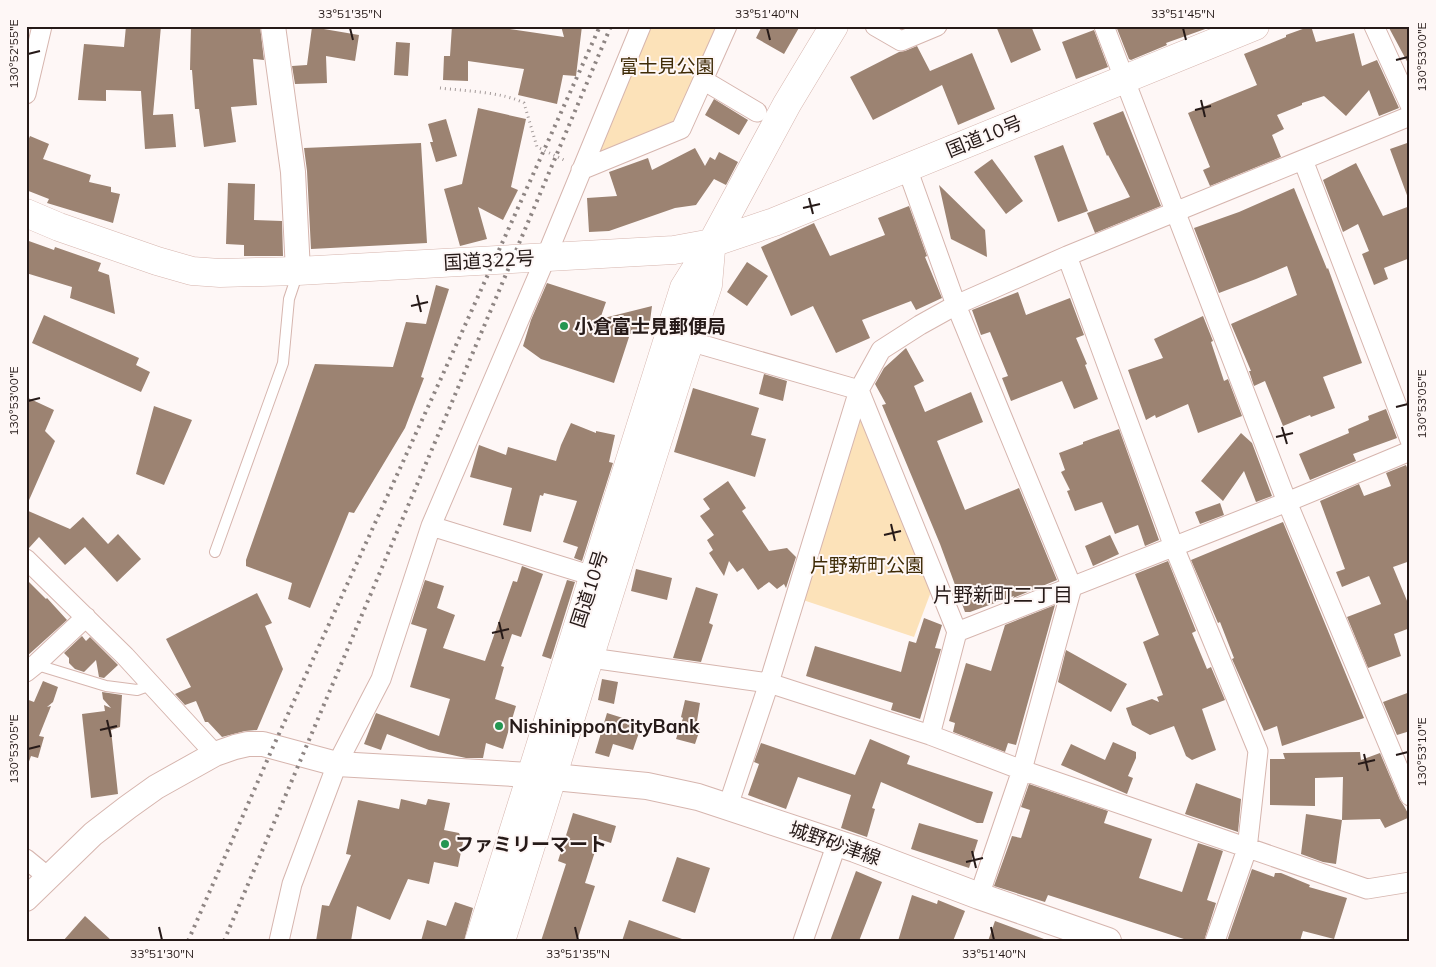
<svg xmlns="http://www.w3.org/2000/svg" width="1436" height="967" viewBox="0 0 1436 967" font-family="Mulish,'Noto Sans JP',sans-serif">
	<rect width="100%" height="100%" fill="#fef7f6"/>
	<path fill="#fce2b9" d="M645 26H723L678 127 588 164Z
		M856 422H867L932 589 914 637 800 599Z"/>
	<path fill="#9c8372" d="M126 26H161L153 115 173 114 176 147 145 149 141 91 106 90V101L78 100 84 44 124 47Z
		M191 26H260L264 60 253 59 257 105 231 107 236 142 204 147 199 109H195L192 70H190Z
		M452 26H489L564 37 561 26H582L576 76 563 75 557 104 518 95 524 69 468 61V81L443 80 444 56H450Z
		M762 26H800L784 54 756 38Z
		M996 26H1031L1041 50 1011 63Z
		M1116 26H1208V28L1166 43 1167 45 1131 60 1129 59Z
		M1311 26 1316 42 1354 33 1362 66 1377 60 1399 108 1379 116 1369 90 1346 116 1324 96 1302 103V105L1277 115 1284 129 1272 135 1281 157 1210 186 1203 170 1210 167 1188 113 1257 85 1244 54 1286 37V35Z
		M1388 26H1410V67Z
		M312 27 359 35 355 61 326 56 327 83 295 84 292 66 307 65Z
		M1094 30 1108 67 1076 79 1062 42Z
		M396 42 410 43 408 76 394 75Z
		M917 46 930 71 972 53 995 109 958 125 942 85 873 120 850 77 899 52 905 51Z
		M714 99 748 120 739 135 705 115Z
		M478 108 526 119 511 187 518 190 503 220 478 207 487 239 460 246 444 189 462 184Z
		M1123 111 1161 206 1095 233 1087 213 1130 197 1108 155 1107 156 1093 123Z
		M446 119 457 156 436 162 430 142H433L428 124Z
		M30 136 49 144 43 159 91 175 89 182 111 187V192L120 194 113 223 47 203 49 199 26 190V145Z
		M1410 142V198H1408L1390 149Z
		M421 143 427 243 311 249 307 171 304 148Z
		M1063 145 1088 211 1058 222 1034 156Z
		M695 148 705 166 710 157 715 160 719 152 738 162 726 185 714 179 696 205 675 208 609 231 589 232 587 198 617 196 609 172 648 158 652 170Z
		M992 159 1023 201 1006 214 974 172Z
		M1356 163 1383 216 1410 206V258L1384 268 1388 279 1374 285 1362 254 1369 251 1358 224 1343 232 1323 180Z
		M228 183 255 184 254 220 282 221 283 256H244V245L226 244Z
		M939 185 985 230 987 257 951 239Z
		M1294 188 1327 269 1328 268 1362 363 1323 377 1335 408 1311 417 1310 415 1283 426 1265 381 1254 386 1249 371H1251L1231 324 1297 295 1287 266 1256 279 1219 293 1194 228 1239 212Z
		M909 206 927 256 925 257 942 298 916 310 911 301 862 320 870 338 836 353 813 306 791 316 761 247 814 223 830 256 885 235 878 218Z
		M26 240 54 250 55 247 101 263 98 271 109 275 115 314 70 298 72 287 26 273Z
		M747 262 768 276 747 306 727 292Z
		M547 283 606 302 600 319 652 306 649 329 630 334 614 383 541 359 523 346 531 320Z
		M436 285 449 289 421 377 424 378 405 428 354 513 349 512 310 608 288 599 292 583 246 566V560L315 364 393 367 406 322 426 324Z
		M1018 292 1026 315 1070 298 1084 335 1076 338 1087 364 1085 365 1098 399 1074 409 1062 381 1011 401 1002 378 1008 376 990 332 981 335 972 310Z
		M44 315 139 358 136 365 150 372 141 392 32 343Z
		M1203 316 1213 341 1211 342 1224 381 1228 379 1242 416 1198 433 1188 404 1156 418 1155 415 1146 420 1128 370 1163 358 1154 339Z
		M906 348 924 381 914 386 925 412 971 392 983 422 937 441 965 510 1019 488 1057 580 1013 598 1014 596 970 612H965L940 544 882 405 886 404 875 384 884 368Z
		M764 374 787 381 783 401 759 394Z
		M693 388 759 408 751 435 766 439 755 477 674 452Z
		M26 397 54 410 45 431 55 441 26 507Z
		M154 406 192 420 164 485 136 474Z
		M1386 409 1397 438 1353 454 1356 461 1310 480 1299 454 1349 433 1348 429 1369 420 1368 416Z
		M571 423 596 433V431L615 435 609 462 613 463 582 561 574 558 578 547 563 542 577 501 544 493 543 496 540 495 531 532 503 525 512 488 470 477 479 445 506 455 508 447 556 461 561 445Z
		M1119 429 1159 540 1145 546 1138 525 1115 534 1102 502 1075 511 1067 491 1070 490 1061 472 1065 470 1059 453 1083 444V442Z
		M1241 433 1252 443 1272 496 1256 502 1244 471 1223 501 1201 481Z
		M1406 465 1410 475V561L1393 567 1410 608V628L1394 634 1401 656 1368 668 1347 617 1381 604 1369 576 1342 587 1336 572 1345 569 1320 501 1359 484 1364 496 1391 486 1386 473Z
		M728 481 746 508 742 511 769 551 787 548 796 557 786 588 784 584 777 589 769 582 758 590 743 568 737 572 729 561 724 576 709 553 713 550 707 540 714 535 700 516 710 509 703 499Z
		M1220 503 1224 515 1200 524 1195 512Z
		M26 510 70 529 83 517 108 544 118 534 141 559 117 582 85 547 65 565 39 537 29 548H26Z
		M1283 522 1364 718 1282 746 1277 726 1264 731 1232 659 1234 658 1220 622 1218 623 1191 560Z
		M1110 535 1119 554 1093 566 1085 546Z
		M1168 561 1196 631 1192 633 1207 669 1211 667 1225 700 1202 709 1216 750 1192 760 1186 756 1174 726 1150 735 1132 725 1126 708 1152 699 1159 702 1157 697 1163 695 1143 642 1159 635 1135 574Z
		M522 566 543 574 521 637 512 634 501 666 504 667 495 699 516 706 503 749 486 743 483 758H466L429 750 387 734 381 750 364 744 376 713 439 736 450 699 410 687 427 629 411 624 425 580 444 586 437 608 455 615 443 648 485 661 513 581 517 582Z
		M636 569 672 578 667 600 631 591Z
		M26 579 46 599 47 598 67 620 26 657Z
		M567 580 575 582 551 659 542 656Z
		M696 587 718 594 709 623 713 625 701 662 673 658Z
		M257 593 272 623 265 626 283 669 257 730 245 731 222 737 208 722H205L196 701 185 705 175 694 191 687 166 639Z
		M1055 605 1016 745 1008 743 1005 752 953 732 955 723 949 721 966 663 991 671 1005 625Z
		M924 618 942 625 935 648 941 649 920 719 891 710 893 703 806 676 815 646 901 672 909 641 916 643Z
		M82 636 86 641 90 637 118 665 104 678 99 677 96 660 84 672 75 669 69 663V658L64 653Z
		M1066 650 1127 684 1111 712 1058 682Z
		M602 679 618 682 614 704 598 700Z
		M43 681 58 687 53 702 47 707 51 706 39 736 44 737 38 758 31 756 27 767 26 699 34 702Z
		M102 692 122 695 120 727 111 730 118 794 91 798 82 714 105 711 104 705 111 708 103 699Z
		M1410 692V731L1397 735 1383 702Z
		M685 700 700 703 696 727 700 729 695 744 676 739 683 718 681 717Z
		M607 713 642 724 633 750 613 744 609 757 595 753Z
		M870 739 910 756 907 764 993 792 983 823H977L881 782 872 808 875 809 867 837 841 828 851 795 798 777 786 809 748 795 759 764 754 762 761 743 855 775Z
		M1113 742 1136 752V758L1128 776 1133 778 1127 794 1061 765 1071 744 1105 760Z
		M1360 752 1361 760 1380 753 1400 800 1404 806 1410 817 1385 828 1380 819 1342 820 1343 777 1315 778V806L1270 805V759H1285L1283 753Z
		M1196 783 1241 799 1238 832 1185 814Z
		M1029 784 1108 811 1104 823 1152 839 1139 878 1182 892 1198 843 1223 851 1207 900 1216 903 1204 941H1190L1048 895 1045 902 994 886 1012 836 1021 838 1030 810 1021 807Z
		M401 799 426 805 428 799 450 803 444 830 459 833 463 842 458 867 434 862 429 884 408 879 390 920 357 906 351 941H316L322 905 329 906 351 855 346 854 358 800 399 809Z
		M573 813 616 826 611 843 599 839 585 883 595 886 577 941H541L566 864 558 861Z
		M1306 814 1342 820 1336 864 1323 862 1301 854Z
		M919 823 978 840 969 868 911 849Z
		M677 857 710 868 695 913 662 901Z
		M1252 869 1274 877 1275 873H1281L1310 885 1309 887 1347 898 1334 939 1303 931 1300 941H1227Z
		M856 871 882 882 859 941H830Z
		M912 895 937 904 938 900 965 911 953 941H898Z
		M455 902 473 908 464 941H421L427 920 446 926Z
		M85 916 112 941H63Z
		M629 920 682 939 681 941H622Z
		M995 921 1044 939V941H988Z"/>
	<g fill="none" stroke-linecap="round" stroke-linejoin="round">
		<g stroke="#d6b5ae" stroke-width="12">
			<path id="service" d="M215 552 283 363 289 299 298 272
				M34 664 106 686 137 690 151 685"/>
		</g>
		<g stroke="#d6b5ae" stroke-width="21">
			<path id="minor" d="M727 26 703 80 757 112
				M875 26 901 41 937 26
				M1104 26 1287 502 1410 796
				M1374 26 1410 105
				M26 94 42 26
				M1303 160 1410 440
				M907 168 956 305 1072 587 1022 770 979 896
				M581 170 681 129 703 80
				M1067 256 1174 547 1258 751 1247 849 1215 941
				M689 341 859 390
				M859 390 957 632 930 735
				M431 526 546 257 641 26
				M26 559 125 656 215 754
				M957 632 1287 502 1410 451
				M591 658 769 683 930 735 1022 770 1367 889 1410 882
				M26 672 36 664 86 617
				M728 806 769 683 859 390 881 350 920 325 956 305 1067 256 1410 116
				M26 859 48 877
				M279 941 292 884 337 764 381 679 431 526 593 576
				M803 941 837 843"/>
		</g>
		<g stroke="#d6b5ae" stroke-width="26">
			<path id="tertiary" d="M273 26 293 172 298 271
				M26 899 93 834 128 807 156 787 215 754 235 747 248 744H263L337 764 549 776"/>
		</g>
		<g stroke="#d6b5ae" stroke-width="28">
			<path id="secondary" d="M554 777 647 786 698 797 855 849 979 896 1108 941"/>
		</g>
		<g stroke="#d6b5ae" stroke-width="29">
			<path id="trunk" d="M26 213 59 227 157 261 192 271 220 273 298 271 674 250 712 243 774 222 1255 26
				M479 941 684 288 712 243 787 104 834 26
				M501 941C570 722 636 503 708 285L711 250"/>
		</g>
		<path stroke="#a39a99" stroke-width="3" stroke-dasharray="1 4" stroke-linecap="butt" d="M440 88C465 91 503 92 524 103L537 147 566 161"/>
		<use href="#service" stroke="#fff" stroke-width="10"/>
		<use href="#minor" stroke="#fff" stroke-width="19"/>
		<use href="#tertiary" stroke="#fff" stroke-width="24"/>
		<use href="#secondary" stroke="#fff" stroke-width="26"/>
		<use href="#trunk" stroke="#fff" stroke-width="28"/>
		<path stroke="#8e8583" stroke-width="4" stroke-dasharray="2.5 5" stroke-linecap="butt" d="M188 941 273 747 448 363 600 26
			M224 941 611 26"/>
	</g>
	<path fill="none" stroke="#261a18" stroke-width="2" d="M350 28 353 40M767 28 770 40M1183 28 1186 40M28 54 40 51M1396 60 1408 57M1201 100 1205 117M1195 110 1211 106M809 198 813 214M803 208 820 204M417 295 421 312M411 306 428 302M28 401 40 398M1396 407 1408 404M1282 427 1287 444M1276 437 1293 433M891 524 895 541M884 535 901 531M499 622 503 639M492 633 509 629M107 720 111 737M100 730 117 726M28 749 40 746M1364 754 1368 771M1396 755 1408 752M1358 764 1375 760M972 851 976 868M966 862 983 858M159 927 162 940M575 927 578 940M991 927 994 940"/>
	<g fill="#249651" stroke="#fef7f6" stroke-width="2">
		<circle cx="564" cy="326" r="5"/>
		<circle cx="499" cy="726" r="5"/>
		<circle cx="445" cy="844" r="5"/>
	</g>
	<g text-anchor="middle" stroke-width="4" stroke-linejoin="round" paint-order="stroke">
		<g font-size="19" fill="#3e2b06" stroke="#fef7f6">
			<text x="667" y="73">富士見公園</text>
			<text x="867" y="572">片野新町公園</text>
		</g>
		<g font-size="19" fill="#261a18" stroke="#fef7f6">
			<text transform="translate(984 136) rotate(-22)" y="7">国道10号</text>
			<text transform="translate(489 260) rotate(-3)" y="7">国道322号</text>
			<text transform="translate(589 589) rotate(-72)" y="7">国道10号</text>
			<text transform="translate(835 843) rotate(19)" y="7">城野砂津線</text>
		</g>
		<g font-size="19" font-weight="bold" fill="#261a18" stroke="#fef7f6" text-anchor="start">
			<text x="574" y="333">小倉富士見郵便局</text>
			<text x="509" y="733">NishinipponCityBank</text>
			<text x="455" y="851">ファミリーマート</text>
		</g>
		<g font-size="20" fill="#261a18" stroke="#fef7f6">
			<text x="1003" y="602">片野新町二丁目</text>
		</g>
	</g>
	<rect width="1436" height="967" fill="none" stroke="#fef7f6" stroke-width="55"/>
	<rect x="28" y="28" width="1380" height="912" fill="none" stroke="#261a18" stroke-width="2"/>
	<g font-size="12" text-anchor="middle" fill="#261a18">
		<text x="350" y="18">33°51'35"N</text>
		<text x="767" y="18">33°51'40"N</text>
		<text x="1183" y="18">33°51'45"N</text>
		<text transform="translate(14 54) rotate(-90)" y="4">130°52'55"E</text>
		<text transform="translate(1422 57) rotate(-90)" y="4">130°53'00"E</text>
		<text transform="translate(14 401) rotate(-90)" y="4">130°53'00"E</text>
		<text transform="translate(1422 404) rotate(-90)" y="4">130°53'05"E</text>
		<text transform="translate(14 749) rotate(-90)" y="4">130°53'05"E</text>
		<text transform="translate(1422 752) rotate(-90)" y="4">130°53'10"E</text>
		<text x="162" y="958">33°51'30"N</text>
		<text x="578" y="958">33°51'35"N</text>
		<text x="994" y="958">33°51'40"N</text>
	</g>
</svg>
